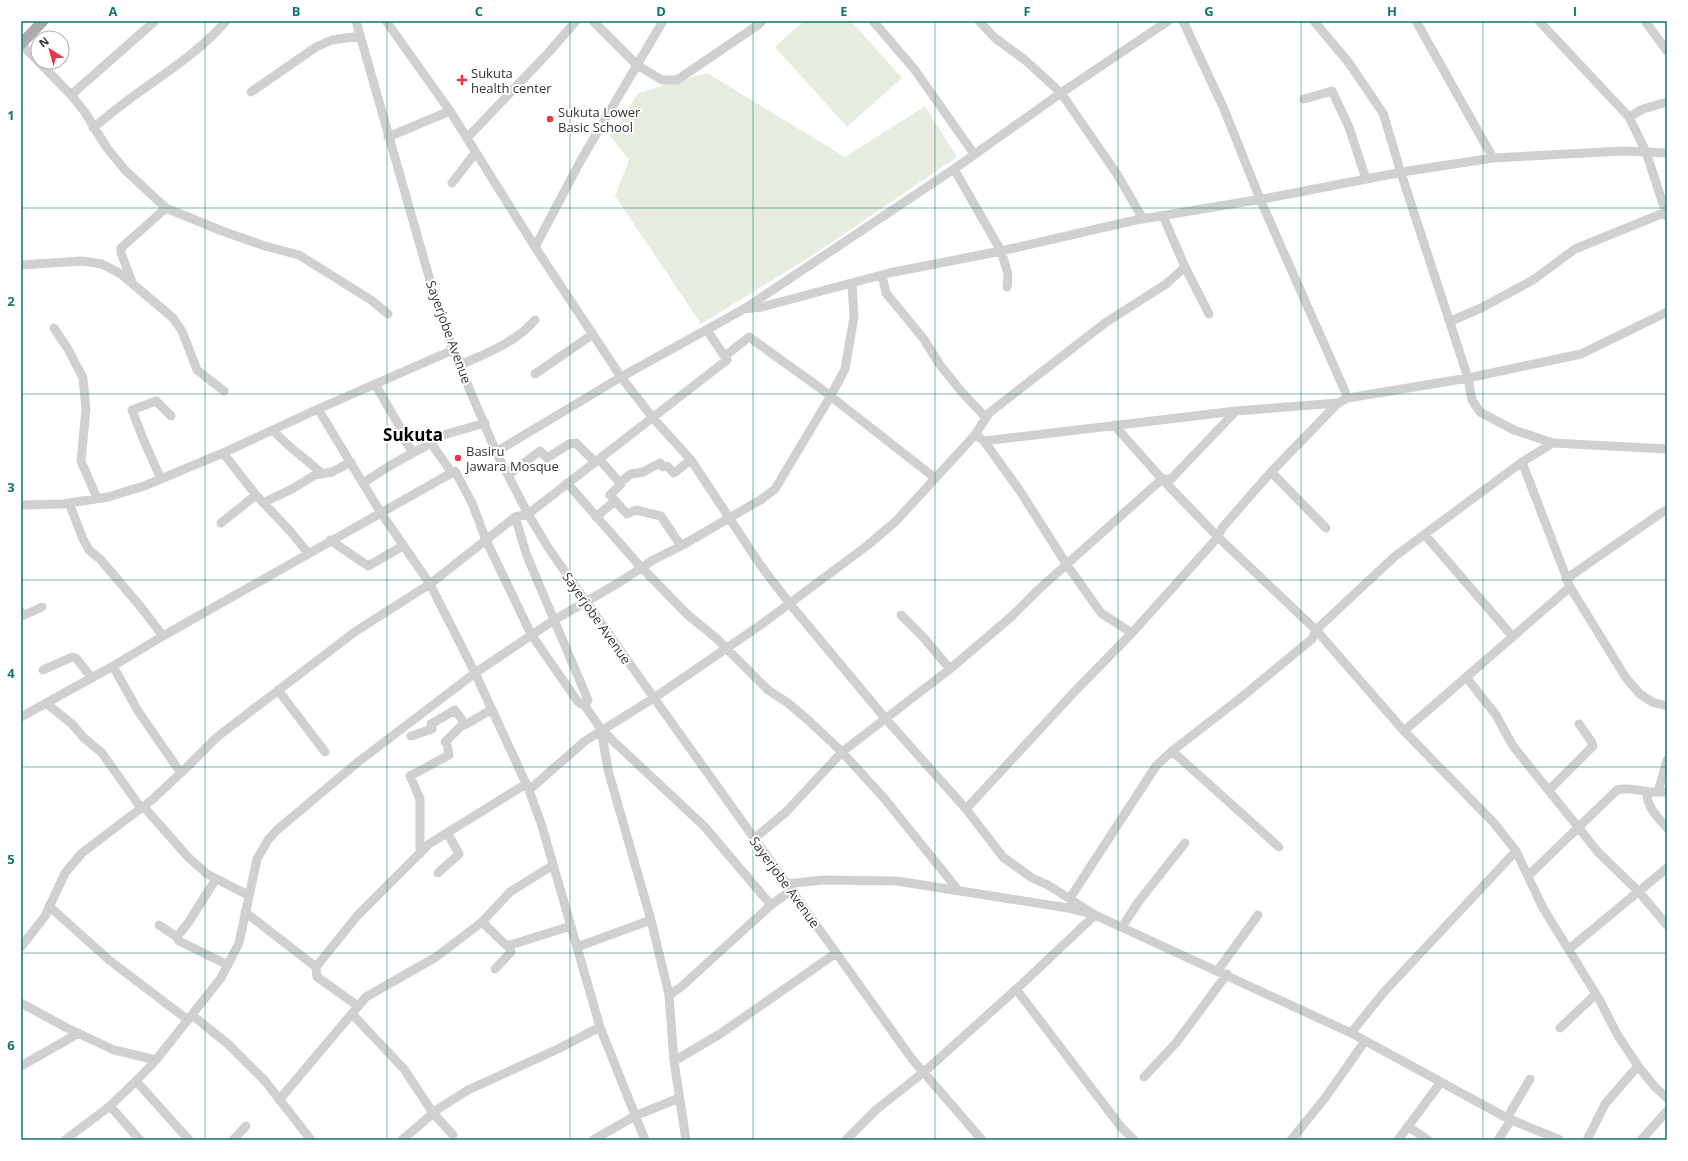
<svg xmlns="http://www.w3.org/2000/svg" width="1688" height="1161" viewBox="0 0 1688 1161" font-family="'Open Sans',sans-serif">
	<rect width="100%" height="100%" fill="#fff"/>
	<path fill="#e6ecdf" d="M804 21H851L902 78 847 127 775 47Z
		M707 73 845 157 925 106 957 157 816 253 701 324 615 196 629 160 610 136 638 93Z"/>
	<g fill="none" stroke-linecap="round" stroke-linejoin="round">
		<path stroke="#d0d0d0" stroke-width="9" d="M356 21 435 298 453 350 496 452 528 514 549 549 654 698 912 1059 982 1140
			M386 21 450 111 535 247 621 377 653 418 691 460 761 566 790 604 885 718 966 809 1003 857 1032 878 1048 885 1095 915 1351 1033 1507 1118 1560 1140
			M593 21 637 65 662 80H677L758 25 762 21
			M873 21 915 70 974 154
			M979 21 995 38 1025 60 1061 93 1117 174 1143 219
			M1183 21 1224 109 1260 199 1348 398
			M1314 21 1349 63 1383 113 1401 173 1468 378 1472 400 1480 412 1514 430 1553 443 1667 449
			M1416 21 1493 158
			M1539 21 1629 117 1646 152 1667 216
			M1645 21 1667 51
			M21 44 38 61
			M39 62 71 95 84 111 107 148 125 170 166 208 222 231 265 246 299 255 371 300 388 314
			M251 92 316 47 332 40 360 36
			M71 95 155 21
			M1304 99 1332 91 1349 127 1366 179
			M1629 117 1643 109 1667 102
			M93 128C110 114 127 100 145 88 174 67 203 48 226 21
			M388 137 450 111
			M467 138 549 52 576 21
			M954 169 1001 251 1008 274 1007 287
			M452 183 475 153
			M535 247 581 160 663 21
			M21 265 82 261 102 264 121 274 173 318 182 331 197 370 224 391
			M1185 267 1209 314
			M882 275 886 293 923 338 940 365 961 391 986 418
			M132 282 121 253V248L166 208
			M744 309 762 307 889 273 1001 251 1136 220 1268 198 1408 171 1493 158 1623 151 1667 153
			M1451 321 1481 308 1533 280 1575 249 1666 212
			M54 328 68 349 83 378 86 409 81 461 97 498
			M725 356 749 337 820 388 935 478
			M460 365C487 353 515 343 535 320
			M535 374 593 334
			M375 384 401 429 403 437 413 453
			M318 409 381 513 430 584 475 673 529 790 542 826 600 1027 645 1140
			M273 430C287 447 306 458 322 474
			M980 438 984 441 1020 491 1067 565 1101 613 1132 633
			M984 441 1236 411 1338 403
			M431 443 452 473
			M1553 443 1522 462 1394 557 1316 630 1404 731 1494 823 1516 851 1543 908 1599 999 1617 1034 1638 1066 1655 1087 1667 1098
			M496 452 621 377 744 309 954 169 1061 93 1168 21
			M223 453 256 495 290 531 308 553
			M599 459 621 484 610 495 627 514 636 510 661 516 681 546
			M1522 462 1570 587 1626 678 1640 694 1652 702 1667 706
			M1271 472 1326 528
			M508 475 540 451 547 458 569 444 576 443 595 462
			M161 479 144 441 132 410 156 401 171 416
			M620 482 631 474 643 472 660 463 663 467 667 466 674 473 691 460
			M363 483 391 465 431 443 440 436 485 423
			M567 483 639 565 688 615 716 638 768 690 788 703 808 720 842 752 884 798 958 890
			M69 503 83 539 89 550 100 559 140 606 163 636
			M263 503 292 489 315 475 332 472 351 462
			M21 505 63 504 108 497 144 486 223 453 318 409 453 350
			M515 517 527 556 588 700 585 706
			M596 517 615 501
			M221 523 256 495
			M1425 535 1513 637
			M330 540 368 566 403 546
			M1566 579 1661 513 1667 510
			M21 612 22 616 42 607
			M901 615 924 638 950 669
			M113 666 138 711 181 773
			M43 670 72 657 76 658 92 678
			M1466 677 1496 715 1513 746 1598 852 1639 892 1667 925
			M278 690 325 752
			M46 703 72 724 84 738 102 753 141 808
			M21 717 113 666 163 636 455 471 472 503 486 540 531 634 578 702 585 706 601 729 612 740 704 826 771 905
			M601 729 608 770 651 920 669 995 674 1061 686 1140
			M1404 731 1570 587
			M411 736 432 729 431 724 455 710 465 724
			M1172 751 1279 847
			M1667 760 1658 792H1667
			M529 790 585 741 654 698 759 626 868 545 896 521 975 435 989 413 1105 323 1166 284 1185 267 1163 216
			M1549 790 1593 746 1591 741 1579 724
			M1647 793C1647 808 1658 817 1667 828
			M143 806 188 857 207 874 248 895
			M966 809 1077 689 1132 633 1218 537 1222 528 1271 472 1338 403 1348 398 1468 378 1581 354 1667 312
			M755 838 786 812 842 752 950 669 1012 616 1038 590 1162 479H1171L1236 411
			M420 854V799L410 776 449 755 447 744 445 742 461 726 467 724 492 709
			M438 873 459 854 448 834
			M1529 875 1617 790C1630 786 1644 793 1658 792
			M786 884 823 880 897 881 1068 908 1088 913
			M1070 898 1156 766 1172 751 1238 700 1312 639 1316 630 1218 537 1162 479 1114 425
			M49 906 109 960 188 1020
			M245 912 316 967
			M482 922 507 946 571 926
			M159 925 177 937 179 941 228 965
			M1122 927 1139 901 1185 843
			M177 937 188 923 216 879
			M21 947 45 916 65 873 82 853 153 799 186 768 217 737 356 631 430 584 515 517 528 514 727 360 707 330
			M577 947 651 920
			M1569 949 1667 868
			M495 969 511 952 509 945
			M1218 970 1258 915
			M1016 989 1121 1127 1134 1140
			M669 995 681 987 771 905 792 890
			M21 1003 67 1028 114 1050 156 1060
			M358 1006 317 977 316 967 357 916 429 844 526 784
			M352 1014 404 1069 433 1113 453 1135
			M192 1015 228 1044 265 1081 311 1140
			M1560 1028 1596 994
			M1351 1033 1384 992 1516 851
			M674 1061 720 1034 836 953
			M21 1066 79 1033
			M1144 1077 1176 1043 1227 974
			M136 1081 189 1140
			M279 1100 366 997 436 957 482 922 510 892 553 865
			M110 1106 140 1140
			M1507 1118 1530 1079
			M1409 1127 1428 1140
			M65 1140 110 1106 136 1081 156 1060 221 978 239 943 257 859 268 840 277 830 358 762 475 673 554 620 620 582 653 560 681 546 762 499 775 489 830 397 845 369 854 317 852 283
			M233 1140 246 1126
			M402 1140 438 1109 468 1090 558 1049 600 1027
			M593 1140 635 1116 679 1098
			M846 1140 877 1109 924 1072 1022 984 1095 915
			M1291 1140 1325 1098 1365 1041
			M1398 1140 1441 1082
			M1498 1140 1511 1120
			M1587 1140 1605 1104 1638 1066
			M1641 1140 1667 1111"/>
		<path stroke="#ababab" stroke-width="11" d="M21 44 43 21"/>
	</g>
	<path fill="none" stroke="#0f766e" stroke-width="1" stroke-opacity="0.55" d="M205 21V1140M387 21V1140M570 21V1140M753 21V1140M935 21V1140M1118 21V1140M1301 21V1140M1483 21V1140M21 208H1667M21 394H1667M21 580H1667M21 767H1667M21 953H1667"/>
	<g fill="#e63946" stroke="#fff" stroke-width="1.5">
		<path d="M460 74h4v4h4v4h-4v4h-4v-4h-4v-4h4z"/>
		<circle cx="550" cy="119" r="4"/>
		<circle cx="458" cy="458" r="4"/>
	</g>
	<g text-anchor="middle" stroke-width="4" stroke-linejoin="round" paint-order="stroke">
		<g font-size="13" fill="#333" stroke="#fff" text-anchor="start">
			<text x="471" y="78">Sukuta<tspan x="471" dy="15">health center</tspan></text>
			<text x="558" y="117">Sukuta Lower<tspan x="558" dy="15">Basic School</tspan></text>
			<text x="466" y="456">Basiru<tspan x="466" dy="15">Jawara Mosque</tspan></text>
		</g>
		<g font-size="13" fill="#333" stroke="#fff">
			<text transform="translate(449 332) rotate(70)" y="5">Sayerjobe Avenue</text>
			<text transform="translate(597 618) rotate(55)" y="5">Sayerjobe Avenue</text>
			<text transform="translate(785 882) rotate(54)" y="5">Sayerjobe Avenue</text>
		</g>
		<g font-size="17" font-weight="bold" fill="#000" stroke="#fff">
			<text x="413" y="441">Sukuta</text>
		</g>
	</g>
	<rect width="1688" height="1161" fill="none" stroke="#ffffff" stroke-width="44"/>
	<g transform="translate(50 50) rotate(323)"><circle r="19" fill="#ffffff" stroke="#adadad"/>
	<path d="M0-3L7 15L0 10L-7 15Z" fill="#e63946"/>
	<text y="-6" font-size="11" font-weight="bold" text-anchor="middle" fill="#333333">N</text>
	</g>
	<rect x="22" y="22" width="1644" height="1117" fill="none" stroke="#0f766e" stroke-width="1.5"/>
	<g font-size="13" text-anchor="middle" font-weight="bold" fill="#0f766e">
		<text x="113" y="16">A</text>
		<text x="296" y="16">B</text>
		<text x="479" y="16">C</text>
		<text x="661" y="16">D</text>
		<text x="844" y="16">E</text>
		<text x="1027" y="16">F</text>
		<text x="1209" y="16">G</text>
		<text x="1392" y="16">H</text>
		<text x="1575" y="16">I</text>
		<text x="11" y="120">1</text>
		<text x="11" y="306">2</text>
		<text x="11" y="492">3</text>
		<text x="11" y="678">4</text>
		<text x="11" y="864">5</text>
		<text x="11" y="1050">6</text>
	</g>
</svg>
